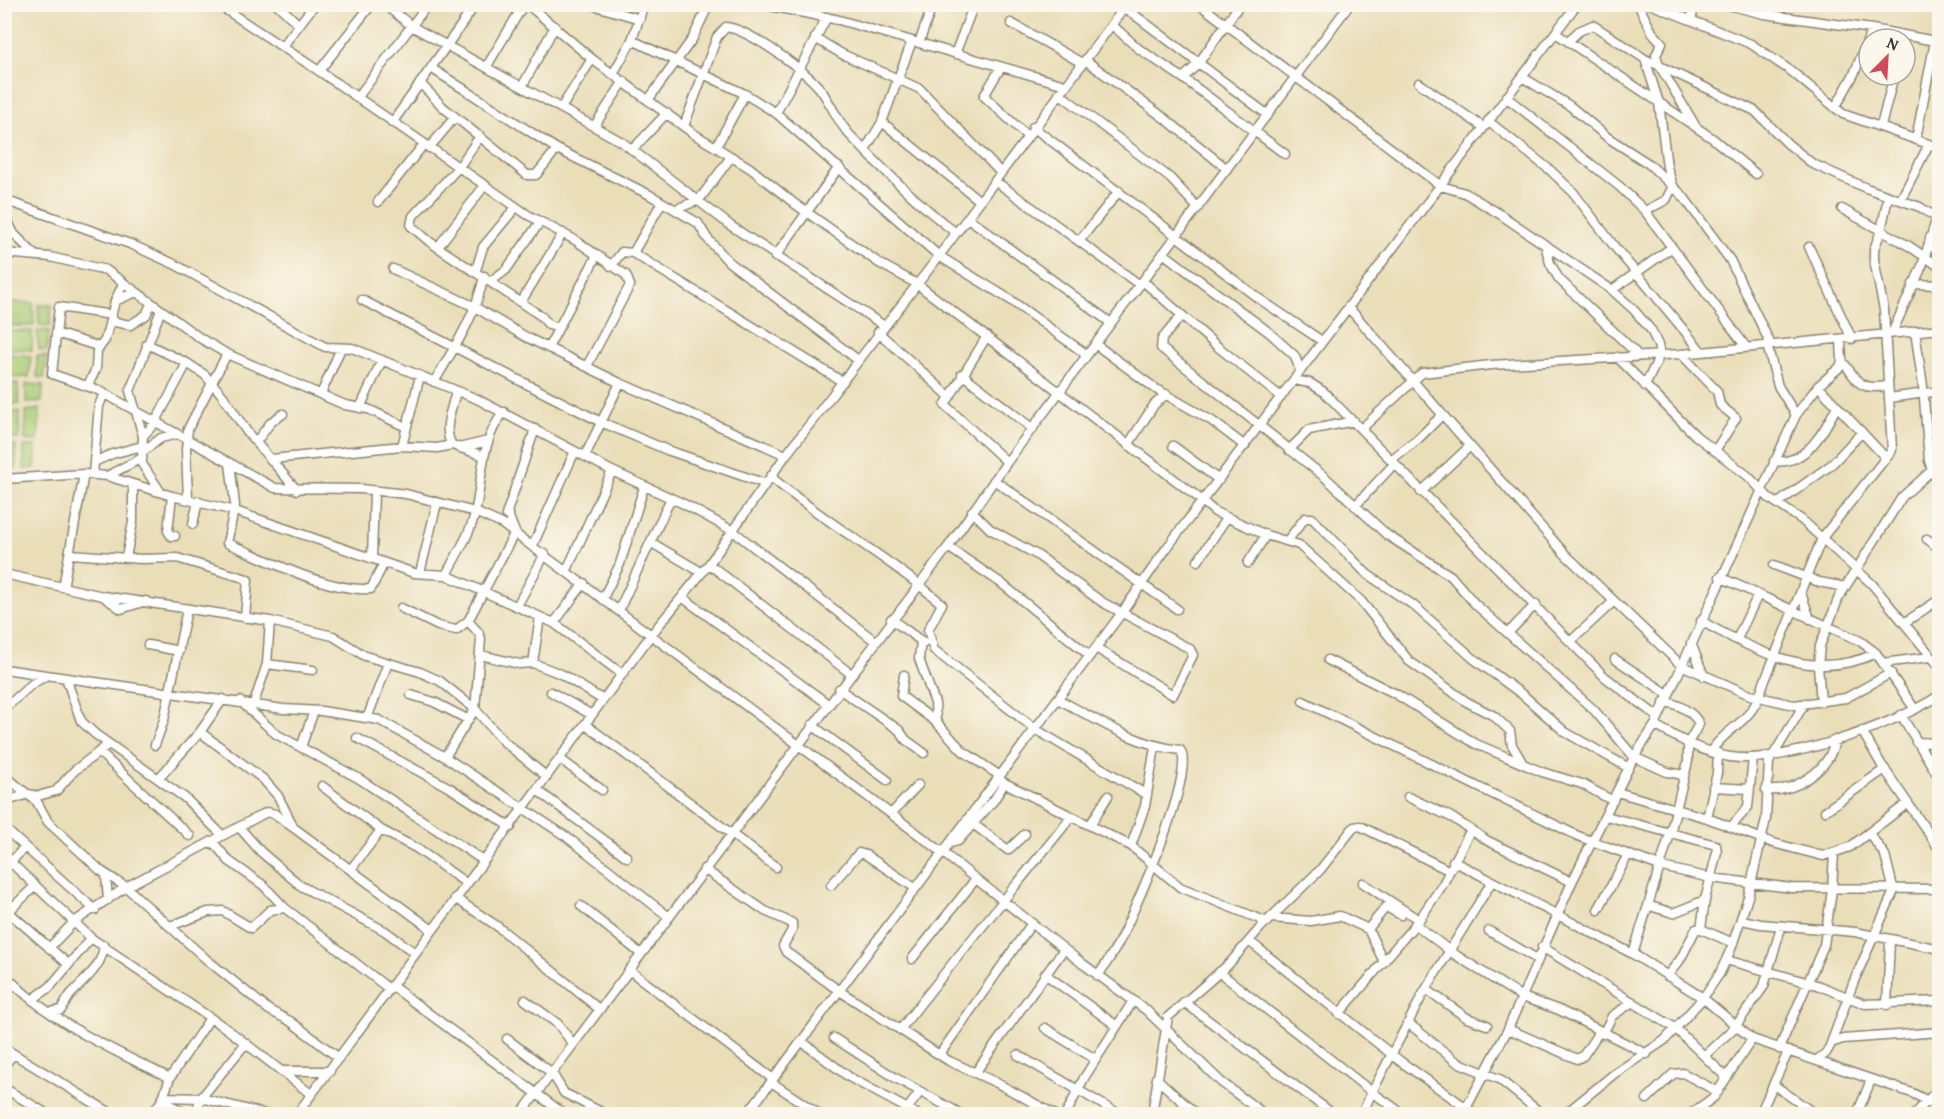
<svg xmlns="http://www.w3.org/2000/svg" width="1944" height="1119" viewBox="0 0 1944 1119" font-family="'Gentium Book Plus',serif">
	<rect width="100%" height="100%" fill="#fbf7ec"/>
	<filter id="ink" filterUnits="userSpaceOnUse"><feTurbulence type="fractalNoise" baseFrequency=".0167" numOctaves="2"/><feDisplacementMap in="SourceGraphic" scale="12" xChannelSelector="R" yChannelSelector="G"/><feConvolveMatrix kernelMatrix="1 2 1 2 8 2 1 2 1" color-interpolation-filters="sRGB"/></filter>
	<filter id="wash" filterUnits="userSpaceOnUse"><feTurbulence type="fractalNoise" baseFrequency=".008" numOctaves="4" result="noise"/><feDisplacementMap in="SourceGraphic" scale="24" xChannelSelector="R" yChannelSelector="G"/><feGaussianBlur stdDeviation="1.35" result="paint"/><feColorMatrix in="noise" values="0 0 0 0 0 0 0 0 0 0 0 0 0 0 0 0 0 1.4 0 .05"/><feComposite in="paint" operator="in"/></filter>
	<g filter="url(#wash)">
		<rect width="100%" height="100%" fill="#eadeb9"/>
		<path fill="#a8ca72" stroke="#6a7a4e" stroke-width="1.5" d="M4 302 33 303 34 326H5Z
			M38 305H52L50 326 39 325Z
			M5 331H32V350L5 349Z
			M37 331H49L47 351 39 350Z
			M5 354 31 356 29 377 5 378Z
			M37 356H47L44 378 37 377Z
			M18 383 19 404 5 405V384Z
			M26 384 43 385 42 402 26 403Z
			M40 409 38 441 25 440 26 411Z
			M19 411V439H5V413Z
			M16 445V468L5 470V446Z
			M24 446H36L35 468 24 469Z"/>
	</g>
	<g filter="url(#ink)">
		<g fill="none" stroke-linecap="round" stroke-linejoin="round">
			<g stroke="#8a8472" stroke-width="11">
				<path id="minor" d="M217 4 319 71 528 215 575 240 626 275 630 285 587 366
					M277 4 299 25
					M384 4 413 27 622 142 731 226 883 325
					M527 4 592 59 694 134 750 168 795 204 879 263 917 284 1195 495 1215 512 1266 535 1299 545 1361 601 1409 661 1467 702 1494 716 1510 731 1512 745 1522 762
					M589 4 640 19
					M644 4 632 40 745 94 776 113 827 17
					M760 4 839 20 1065 85
					M1199 4 1441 186 1465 193 1498 213 1612 290 1633 309 1651 330 1658 345 1660 355 1645 386
					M1638 4 1652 32 1662 43 1656 55 1659 65 1695 125
					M1650 4 1751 44 1791 71 1843 114 1940 148
					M1724 4 1764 14 1872 29 1940 42
					M1124 7 1268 115
					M815 14 820 4
					M1691 20 1695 4
					M1011 23 1082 63
					M1112 25 1139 49 1183 78 1198 64 1240 4
					M1557 34 1712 138 1756 174
					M815 38 842 54 920 89 1001 173
					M1568 41 1579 31 1593 25 1645 59 1659 103 1667 167 1673 186 1666 200 1645 211
					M919 43 933 4
					M282 47 315 4
					M955 54 974 4
					M1645 59 1755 111 1788 144 1813 164 1866 188 1920 207 1940 220
					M1085 60 1167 120 1227 169
					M487 66 524 4
					M1001 67 984 96 1027 136
					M431 68 557 149 650 195 698 223 707 238 729 262 858 360
					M319 71 372 4
					M613 74 632 40
					M1522 77 1570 106 1607 137 1649 164 1683 196 1730 260 1771 345
					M1183 78 1285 154
					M420 83 443 107 527 175H536L557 149
					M1419 83 1483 127
					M523 85 555 26
					M1059 93 1170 178 1198 208
					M1506 97 1619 186 1645 211 1746 347
					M357 98 428 4
					M649 99 693 38 709 4
					M561 108 592 59
					M1835 108 1854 74 1872 29
					M776 113 939 256 1009 299 1087 355
					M1488 121 1550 170 1573 192 1614 246 1702 352
					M882 122 980 201
					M392 123 476 4
					M595 125 624 81
					M684 126 717 37 726 27C750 30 806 71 821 90 831 104 837 120 848 133 882 169 917 203 956 233
					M1881 126 1894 75
					M1033 127 1258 298 1322 341
					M480 136 459 167 413 216 411 226 430 242 541 316 549 325 558 328
					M1916 139 1935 41
					M716 147 745 94
					M429 148 455 117
					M633 149 667 113
					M865 150 882 122 912 41
					M995 181 1140 285
					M1901 199 1929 144
					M4 200 130 244 174 264 325 347 352 348 477 399 612 471 684 504 733 531 875 641
					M378 202 424 144
					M676 209 699 200 731 157
					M1842 209 1909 246 1940 267
					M4 214 14 234 34 254
					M968 218 1111 323
					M1930 238 1940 261
					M1080 240 1119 191
					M1545 245 1550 263 1559 279 1639 356
					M438 247 485 185
					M1809 247 1852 339
					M4 253 50 257 106 270 200 338 227 354 345 405 368 409 406 427
					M633 253 662 202
					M1163 253 1270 333 1295 356 1300 371
					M775 257 839 167
					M611 266 622 252 633 253 843 382
					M393 269 473 306 526 337 620 383 786 455
					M476 270 483 247 516 207
					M491 281 506 270 540 222
					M1143 281 1218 347 1281 397
					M1913 284 1940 285
					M1612 290 1671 248
					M362 300 601 422 667 450 766 484
					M115 301 136 292
					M521 302 563 233
					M1348 307 1565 554 1681 665 1750 695 1794 705 1846 698 1891 673
					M112 315 59 307 52 374 98 390 275 488 361 489 406 494 475 512 502 524 942 852 1083 964 1146 1010 1221 1082 1264 1114
					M1182 315 1162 339 1161 348 1326 478 1387 535 1451 576 1475 604 1594 710 1634 757 1667 772 1684 775
					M110 321 130 325 146 315 151 304
					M1915 331 1923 386 1929 461 1940 492
					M878 332 949 396
					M56 333 100 347
					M1892 333 1922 266 1940 207
					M987 336 945 405 1007 462
					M147 344 187 363 205 375 223 396 247 432 297 490
					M1095 344 1156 389 1212 421 1245 446
					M1767 345 1778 386 1796 415
					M548 348 597 255
					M1681 354 1717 391 1720 405 1736 418 1715 451
					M1617 357 1696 436 1748 476 1769 498 1802 520 1872 584 1940 667
					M1842 361C1860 382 1856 390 1888 386
					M962 374 1033 429
					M1294 380 1310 383 1324 392 1605 677 1658 717
					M434 382C455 347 476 315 484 276
					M88 385 96 369 97 351 105 340 115 301 123 284
					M1818 386 1886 458
					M321 394 341 348
					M1889 398 1940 391
					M360 408 382 360
					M1361 429 1422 373 1491 365 1681 354 1940 329
					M143 436 155 423 187 363
					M256 442 271 422 283 414
					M452 445C442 429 452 408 456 392
					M1128 445 1154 405 1166 394
					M402 446 420 376
					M1173 446 1219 480
					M459 448 488 441
					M1289 450 1309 430 1354 421
					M142 452 161 438 177 434
					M585 456 620 383
					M272 459 402 446 437 448 452 445 484 456
					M1392 459 1418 439 1442 415
					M1774 461C1806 466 1825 430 1837 406
					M94 462 112 454 142 446
					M230 463 235 505 227 543C268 560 328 592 371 589L384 563
					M93 474 99 406 104 393
					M107 476 140 459
					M771 477C825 523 889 557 942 604L928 630 934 650 1035 729 1147 795
					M4 479 84 474 107 476 172 496 235 511 414 573 446 575 554 623 622 674
					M994 480 1177 609
					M160 491 142 464 143 436 130 391 161 310
					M1421 492 1470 446
					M172 496 168 531 171 536H175
					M188 498 186 449 188 429 227 354
					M1778 503 1831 465 1862 432
					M1355 506 1395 463
					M972 511 990 529 1037 555 1102 602 1190 649 1193 655 1173 695 1096 648
					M506 515 535 429
					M193 524 198 501
					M1927 539 1940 549
					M1287 541 1305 518H1312L1367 574 1413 605 1474 659 1523 695 1565 732 1629 768
					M652 543 701 572
					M533 545 575 451
					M948 547 1001 583 1090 656
					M70 554 141 559 177 558 244 578 248 580 245 618
					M126 557 133 522V485
					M372 559 374 491
					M1198 561 1227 517
					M1248 563 1266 535
					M709 564 851 674
					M1774 565 1819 582 1845 587
					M567 570 612 471
					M420 573 437 503
					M4 574 103 596 270 621 333 636 365 656 420 672 440 681 475 709 503 741 547 777
					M446 575C456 555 470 535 475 513 483 479 480 440 504 412
					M1720 577 1860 641 1876 653 1914 708
					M63 587 84 474
					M1801 593 1810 619
					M104 597 121 609 146 601
					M682 597 828 704
					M603 598 620 564 644 487
					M517 606 545 554
					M401 608 438 626 456 630 468 621
					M619 610 671 498
					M891 619 924 643
					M1701 621C1755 651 1815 683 1876 653
					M554 623 584 583
					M1904 623 1940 599
					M1509 632 1536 604
					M1737 639 1758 595
					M921 641 919 659 935 703 936 722 963 751 1000 776
					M1570 642 1613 602
					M1691 643 1704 676
					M148 645 179 651
					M481 655 519 664 533 663 561 674 603 700
					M1615 659 1668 694
					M1328 660 1396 694 1476 744 1542 772 1582 784 1613 801
					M533 663 540 617
					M1883 663 1930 657
					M267 664 313 670
					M4 669 283 709 321 711 379 720 445 757 567 837 669 917
					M904 675 901 696 936 722
					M66 678 81 721 95 734 185 798 222 835
					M839 689 899 730 906 740 924 753
					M551 692 592 715
					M411 695 434 702 467 719
					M1058 699C1097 720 1135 745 1180 750 1198 770 1131 918 1118 944 1112 955 1105 965 1098 976
					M240 701 276 734 358 778 484 861
					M1303 701 1578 836 1662 867 1711 878 1792 888 1940 889
					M1821 702 1818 666 1820 646 1839 597 1902 497 1930 472
					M254 703 267 664 270 621
					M4 709 32 684 46 676
					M1901 715 1940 779
					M368 716 388 663
					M586 725C650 772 712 820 776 867
					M812 725 887 780
					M1655 725C1677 738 1704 753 1730 757 1781 765 1897 724 1940 695
					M1862 731 1881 764 1940 850
					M200 732 223 699
					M357 738 450 788 511 827
					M1916 742 1940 743
					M155 745 164 720 187 609
					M301 747 314 711
					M1711 751C1723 732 1745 724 1756 703L1822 538 1892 450 1884 310 1874 260V249L1881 231 1888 197
					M99 752 190 836
					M445 757 475 709 481 639 479 633 468 621 515 532 507 512
					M560 759 602 790
					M4 775 37 802 48 822 101 871 126 887 206 959 269 1010 290 1021 339 1058
					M159 778 200 732 263 779 278 796 292 824
					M997 779 1131 846 1180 887 1267 922
					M322 786 381 830 416 848 466 883
					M1713 787 1749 789
					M537 790 627 857
					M1766 790C1795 793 1830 770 1835 740
					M1617 792 1707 818 1773 843 1823 856 1850 847 1908 803
					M1408 797 1451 817 1488 841 1572 882
					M4 802 28 794 38 796 56 791 74 771 109 744
					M1825 811 1885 769
					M891 814 918 785
					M1606 816 1716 845 1717 852 1705 900 1673 913 1650 906
					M1707 818 1717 773 1718 753
					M973 824 1008 850 1025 834
					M1090 825 1108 796
					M239 827 261 852 301 886 385 931 415 953
					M1731 827 1748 807 1753 758
					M4 828 95 910
					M212 841 229 861 263 885 285 908 389 989
					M950 843 958 841 994 800 1004 784
					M1131 846 1145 806 1155 747
					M4 856 91 938 227 1029 311 1094
					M1453 861 1633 954 1703 998 1752 1039 1912 1093 1940 1107
					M4 869 25 847
					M351 869 381 830
					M704 869 765 911 792 923V930L783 946 786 952 838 990 949 1061 997 1083 1054 1114
					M106 875 108 900
					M1363 883 1419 920
					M831 885 859 853 866 855 915 888
					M455 898 497 926 599 1009
					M581 906 641 954
					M4 908 68 964
					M1598 910 1628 855
					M8 912 35 886
					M1271 918 1311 921 1340 916 1368 929 1386 907 1401 915 1404 911
					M1742 920 1761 924 1855 932 1940 949
					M1415 924 1454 954 1522 997 1559 1010 1647 1054
					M170 926 208 912 223 911 251 928 270 910 285 908
					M1368 929 1384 962
					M1701 929 1705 900
					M1489 931 1537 959
					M1249 941 1400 1061 1475 1114
					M1542 947 1675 1028 1726 1077
					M49 948 74 922 126 887 267 812 275 814 431 929
					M1633 954 1670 834 1688 761V743L1699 724C1694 712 1677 703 1664 702
					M912 959 975 880
					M1726 960 1817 985 1865 1004 1940 1001
					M629 970 773 1079
					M1219 972 1372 1092 1362 1114
					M4 974C49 1022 113 1050 170 1078
					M1045 974 1117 1026
					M1667 976 1680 960 1696 929H1701L1733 943
					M392 986 564 1114
					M1426 989 1467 1018 1487 1025
					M32 1000 50 987 91 938
					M525 1000 558 1024 573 1044
					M1184 1002 1333 1114
					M1887 1005 1890 941
					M51 1012 61 1010C65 1005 67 998 72 993 86 978 102 967 104 945
					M1339 1014 1419 920 1443 884 1470 831
					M1408 1023 1457 1062 1499 1079 1542 1114
					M1045 1028 1095 1059
					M1508 1029 1577 1059 1583 1056 1599 1032
					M900 1030C956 957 1015 887 1072 816
					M1603 1034 1612 1016 1633 1002
					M834 1038 894 1077 961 1114
					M507 1039 552 1073 564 1093 605 1114
					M801 1041 849 1077 917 1114
					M1831 1043 1843 1039 1940 1032
					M4 1048 112 1114
					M1779 1049 1824 945 1832 890 1834 853
					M940 1054 1032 923
					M1018 1055 1119 1114
					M1705 1055 1735 1027 1764 986 1781 927
					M1817 1060 1826 1053 1830 1046 1854 981 1894 891 1885 855 1869 833
					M4 1065 13 1055
					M281 1071H330
					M975 1073 1064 949
					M1156 1078 1196 1114
					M771 1082 819 1114
					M1774 1085 1815 1114
					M4 1088 47 1114
					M163 1097 201 1098 265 1114
					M1647 1099 1673 1074 1683 1073 1718 1092
					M162 1100 186 1114
					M908 1108 920 1092
					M152 1114 162 1100 170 1078 210 1018
					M195 1114 201 1098 246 1043
					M297 1114 651 635 709 564 786 455 939 256 1127 4
					M521 1114 948 547 1007 462 1350 4
					M747 1114 1121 614 1166 549 1577 4
					M1066 1114 1084 1078 1133 1001
					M1152 1114 1168 1017 1229 964 1261 927 1320 870 1354 827 1360 826 1448 870
					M1403 1114 1372 1092 1423 994 1491 883
					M1463 1114 1508 1029 1572 882 1634 757 1655 725 1796 415 1818 386 1840 367 1842 361 1841 341
					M1542 1114H1566
					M1565 1114 1614 1074 1665 1040 1703 998 1720 973 1731 949 1748 897 1766 819 1769 762 1805 703
					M1691 1114 1714 1097 1752 1039
					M1760 1114 1788 1052
					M1857 1114 1871 1080
					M1915 1114 1940 1087"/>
			</g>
			<use href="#minor" stroke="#fff" stroke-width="8"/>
		</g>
	</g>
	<rect width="1944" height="1119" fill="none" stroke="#fbf7ec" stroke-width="24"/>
	<g transform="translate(1887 57) rotate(24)"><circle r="28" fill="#fbf7ec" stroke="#a8a59f" stroke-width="1.5"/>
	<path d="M0-4.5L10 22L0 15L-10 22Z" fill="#d1495b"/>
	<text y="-9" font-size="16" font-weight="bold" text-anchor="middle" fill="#2b2b2b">N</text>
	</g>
</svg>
